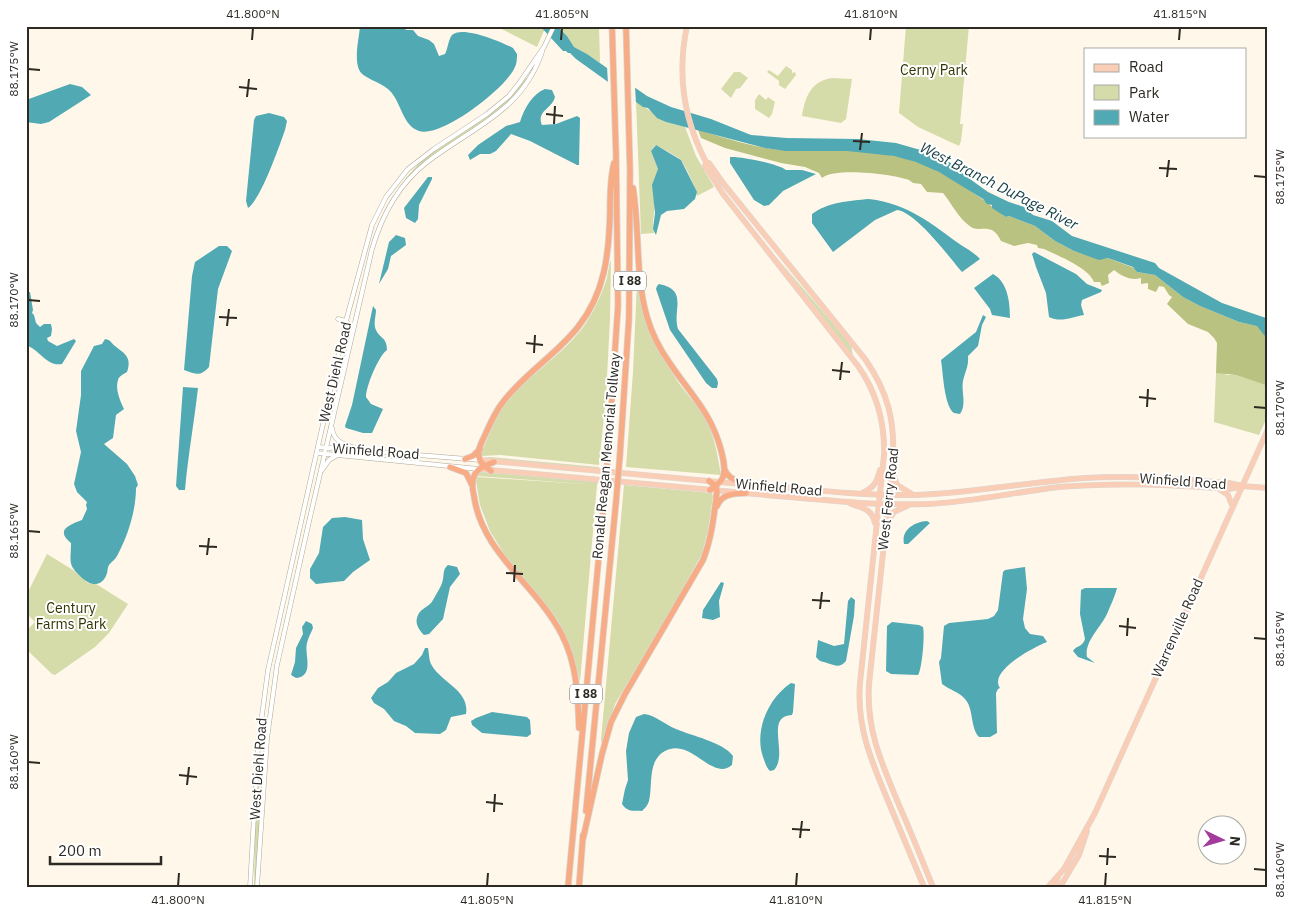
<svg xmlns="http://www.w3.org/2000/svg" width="1294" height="913" viewBox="0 0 1294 913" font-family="'IBM Plex Sans',sans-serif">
	<rect width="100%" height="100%" fill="#fff8ea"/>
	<path fill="#d5dba9" d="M496 26H546L537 47Z
		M557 26H599L600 63 587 54 574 47 567 36Z
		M906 26H969L960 124H963L961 141 959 146 918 127 899 113Z
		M786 66 792 70V73L795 72 796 75 785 89 779 85V81L767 72 769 70 778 76Z
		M734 72H740L748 78 740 88 736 89 731 98 721 89Z
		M526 78H528C503 117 464 133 427 160 420 165 412 176 405 179L424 158 497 109Z
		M832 78 852 79 846 119 841 123 802 116C805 97 811 81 832 78Z
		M759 94 766 100 768 97 775 102 772 114 769 118 755 109V100Z
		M636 101 666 122 685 127 696 156 714 187 697 196C697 190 685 165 681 160 679 157 658 146 655 145L651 151 658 169 653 223 654 233 641 234Z
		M778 259 851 345 853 356Z
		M611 260 610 319 606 396 599 465 500 455 482 456 480 455C489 437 494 417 508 401 531 372 565 354 586 323 595 309 602 294 607 278 608 272 609 265 611 260Z
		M637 281 642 307 652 339 678 382C682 387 690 398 694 402 712 420 717 451 721 475L626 467 633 372Z
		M1221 372 1227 375H1236L1268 386V415L1259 435 1214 422 1216 373Z
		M490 457 599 467V469L484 458Z
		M481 472 598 482 597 485 477 476Z
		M477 477 597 485 580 682 571 648 557 619 506 557 490 531 480 505 476 481Z
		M624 485 712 493 713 496 708 531 702 554 676 601 615 704 602 744 601 740Z
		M47 554 73 570 88 583 96 584 128 604 109 633 95 647 55 675 52 674 26 649V631L35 622 26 613V596Z
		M259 760 260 816 255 887H254L255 831Z"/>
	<path fill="#bac281" d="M698 130C726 138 754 148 784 150 794 151 804 150 814 150 848 150 885 151 917 162 948 173 980 197 1006 217L1009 216 1035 226 1055 241 1074 251 1099 259 1108 258 1134 268 1137 272 1155 275 1183 297 1200 306 1239 322 1258 326 1268 340V386L1236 375 1216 373 1217 343 1214 338 1208 332 1188 324 1167 304 1172 297 1169 295 1164 287 1159 286 1156 292 1148 289V283L1141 284V278C1130 281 1122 276 1114 270L1108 275 1109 283 1102 286 1100 282H1094C1088 267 1058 256 1044 249L1038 248 1037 245 1028 243 1014 246 1001 241C992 221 980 233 971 227 957 217 953 205 943 193L927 192 921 184 913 183 909 180C893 174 835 167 822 178L819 173 805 167 781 163 725 148 701 138Z"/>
	<path fill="#50a9b3" d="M360 26H403L406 30H413L418 36 429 40 434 44 439 56 445 54C448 49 448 40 452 35 462 25 502 42 513 48L517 54C517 59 517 64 514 69 504 89 442 138 419 131 403 126 401 103 391 92 384 84 374 82 365 76 351 69 359 40 360 26Z
		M540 26H557L567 36 574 47 587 54 647 96 671 107 711 119 751 135 787 138 858 139 896 143 917 149 929 151 939 157 947 160 963 174 988 192 1009 202 1024 207 1033 215 1052 221 1072 236 1155 263 1159 268 1222 303 1266 318 1268 321V340L1257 326 1239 322 1200 306 1183 297 1155 275 1137 272 1133 267 1108 258 1099 260 1074 251 1055 241 1035 226 1009 216 1006 217 992 208V205L987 204 983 199 939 172 916 162 894 156 847 151H786L765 148 666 122 657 118 648 108 643 107 576 59 570 53H568L566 51H563Z
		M70 84 82 87 91 95 49 122 41 124 26 122V100Z
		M545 89 552 90 555 97C552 109 536 111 542 125L556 124 577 116 580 118 579 165H577L530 141 511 134 496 151 490 154H480L470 160 468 155 478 145 506 126 520 122C524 109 532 94 545 89Z
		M269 113 284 117 287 121 285 130C279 147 261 199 248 208L246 201 254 120 256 116Z
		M656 145 681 160 697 192 695 199 684 209 667 211 661 215 656 235 653 229 655 213 652 185 658 169 651 151Z
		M730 157C740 156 779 164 786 170H802L816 174 783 191 769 205 764 206 754 200 730 163Z
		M428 177H432V179L419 205 418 219 415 223 406 218 404 208Z
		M869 199C909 204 930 223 961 245 967 249 975 253 980 259L962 272C949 257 916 212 897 210L875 220 833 252 812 223V214C828 202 849 201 869 199Z
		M396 235 405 238 406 245 391 256 388 269 379 284 389 242Z
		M219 246H227L232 251 218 289 209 367C200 377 196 374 184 370L192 276 195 262Z
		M1034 252 1076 274 1087 284 1102 290 1101 292 1082 300 1081 305 1084 315C1072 317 1061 323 1049 317L1046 293 1036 267 1032 254Z
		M993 274C1008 282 1010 303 1010 318L992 315 990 309 974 288Z
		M659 284C689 290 672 310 678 329L717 379 718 383 717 388H712L706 383 670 330 656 289 657 286Z
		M26 292H30L33 310 32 313 34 315 36 323 40 327 44 324H51L52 329 51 336 47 338 48 341 57 346 74 339 76 341 62 364C47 367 40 350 26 345Z
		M373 306 376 310C376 316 373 324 376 330 380 339 387 337 387 350 379 355 366 386 366 397L371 404 383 409 372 433H363L346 428 345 426 352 405Z
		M983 315 986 317 982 325 978 346 968 356C969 366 965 372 963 381 961 392 967 404 960 414L954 413C944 406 943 372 941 360L976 332Z
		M105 339C111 340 111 343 115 346 125 354 132 357 127 372 124 374 119 376 118 380 115 389 120 401 124 409L116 415 113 438 104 444 127 464 135 476 138 485 136 488C136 510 128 536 117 556 115 560 112 561 109 565 107 568 108 572 106 576 100 588 89 585 81 577 67 564 71 562 71 543 55 530 69 525 82 520L87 509 86 505 87 502 77 492 74 484 81 452 76 431 81 395V371L94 346 102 344Z
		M183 387 198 388C194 423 188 456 185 490H179L176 486Z
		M345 517 362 520 363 539 370 560 353 572 344 581 316 584 310 578V569L319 553 323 527 332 518Z
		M927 521 930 523 908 544H904C901 530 914 522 927 521Z
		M448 565 457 567 460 574 450 587 443 619 429 634 424 635C420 631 415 624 417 618 419 608 429 608 433 600 436 594 442 586 443 579 444 573 443 569 448 565Z
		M1025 567 1027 589 1023 619 1025 628 1030 634 1043 636 1047 642C1034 647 988 671 1000 688L998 689 996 693 997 733 990 737H979C970 727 974 709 965 699 959 692 950 690 942 684L939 662 941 658 944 626 949 623 988 619 994 616 998 610 1003 572 1005 570Z
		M721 582 724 583 719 601 720 617 713 620 702 618 703 610Z
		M1085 588H1117C1115 596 1110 607 1107 614 1101 627 1084 642 1087 657L1095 663 1078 657 1073 651C1075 646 1083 647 1085 639L1080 614 1081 590Z
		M851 597 855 600 854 616 846 661C839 669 835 665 827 663 821 661 820 662 816 657L818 640 834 646 844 644 848 601Z
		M306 621 312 624 313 628C311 633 308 638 307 643 304 654 315 676 296 678L291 675 295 662 296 648 303 634 302 627Z
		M892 622 919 625 923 627C925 635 922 670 918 675L891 674 886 671 887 626Z
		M425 648H428C429 653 429 660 431 664 440 682 470 690 466 714L451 717 446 730 440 734 415 733 406 726 394 721 384 709 374 703 371 698 378 688 388 682 396 673 414 664 422 655Z
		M791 683 795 684 793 712 792 715C764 716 789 754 774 770L770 771C766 767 765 762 763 757 754 731 768 698 791 683Z
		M492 712 527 717 530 720 531 734 527 737 482 733 472 725 471 721 476 718Z
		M644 714C656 715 665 725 676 729 692 736 723 742 733 756L732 765C712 782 691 737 665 751 647 761 653 785 649 801 648 805 645 808 642 811 634 810 628 813 622 804L625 789 628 780 626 751 629 733 636 717Z"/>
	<path fill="#fff8ea" d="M607 66 635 86 636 104 608 84Z"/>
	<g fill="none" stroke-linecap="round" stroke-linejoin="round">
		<path stroke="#50a9b3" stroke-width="1" d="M966 177 970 174"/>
		<g stroke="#aea797" stroke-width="5">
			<path id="minor" d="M338 319 346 321 353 331
				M332 428C334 442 343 444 355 448
				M318 447 480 460
				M317 453 479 469
				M322 470 329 460 336 456
				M250 887 258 745 268 670 346 321 372 225 386 197 408 169 434 149 487 114 509 96 520 82 544 47 554 26
				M257 887 267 739 277 665 308 526 372 249C382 215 398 185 426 163 472 127 522 112 542 52"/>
		</g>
		<g stroke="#d9d9d8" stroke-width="6">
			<path id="major" d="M687 26C677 73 684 120 706 162L705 166 723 194 858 366C877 393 885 422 884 455L860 683C856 729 874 767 891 808 902 834 913 861 924 887
				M706 162 709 163 723 183 865 359C888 392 895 421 893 460L869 684C866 730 882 764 899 805 911 832 922 860 933 887
				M480 460 741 484
				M479 469 735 492
				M893 474 897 485 912 494
				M750 484C805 489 860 496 916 495 972 493 1028 482 1085 478 1133 475 1181 479 1229 483L1242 486 1268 488
				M1219 489 1228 495 1232 505
				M743 493C805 498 866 506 928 504 972 502 1016 492 1059 487 1116 482 1172 485 1229 489L1240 487
				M862 493C874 488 877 482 880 470
				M851 504C863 508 872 509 875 523
				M887 522 894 512 909 505
				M1048 887 1064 869 1095 813 1268 429
				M1054 887 1058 877
				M1060 887 1079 855 1087 831"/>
		</g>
		<g stroke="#d9d9d8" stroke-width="7">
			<path id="highway" d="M633 188C640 231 635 276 647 317 652 334 659 348 669 362 690 394 711 412 721 450 723 458 726 469 723 477 721 483 715 486 710 490
				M608 453 618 306 616 154 612 26
				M620 454 629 318 630 171 626 26
				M465 459 473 456 480 449
				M494 462C487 465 479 467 475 474 471 481 472 488 474 496 482 554 537 585 562 635 577 664 578 697 579 728
				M450 467 466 473 472 485
				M725 470C729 481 742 482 753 485
				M491 471C486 467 480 464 479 457 477 450 482 442 485 435 490 424 495 412 503 402 524 374 556 355 578 327 605 293 609 254 610 212 610 196 610 179 614 163
				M717 506C722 493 734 494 746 493
				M586 811 616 502
				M583 839 602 754 611 722 625 694 703 560C712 537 714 515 717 491L716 486 709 481
				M568 887 604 501
				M579 887 583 835"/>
		</g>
		<use href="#minor" stroke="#fff" stroke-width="4"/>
		<use href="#major" stroke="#facdb6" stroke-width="5"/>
		<use href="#highway" stroke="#f7ac86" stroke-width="5.5"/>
		<g stroke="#d9d9d8" stroke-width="7" stroke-linecap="butt">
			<path id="highway-bridge" d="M604 501 608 453
				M616 502 620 454"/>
		</g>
		<use href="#highway-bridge" stroke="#f7ac86" stroke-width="5.5"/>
	</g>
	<path fill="none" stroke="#2d2a24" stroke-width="2" d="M252 40 253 28M561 40 562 28M870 40 871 28M1179 40 1180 28M28 69 40 70M239 87 257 89M247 97 249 79M546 114 563 116M554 124 555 106M853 141 870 142M860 150 862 133M1159 168 1177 169M1254 176 1266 177M1167 177 1169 160M28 300 40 301M219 317 237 318M227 326 229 309M526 343 543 345M534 353 535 335M832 370 850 372M840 380 842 362M1139 397 1156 399M1147 407 1148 389M1254 407 1266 408M28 531 40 532M199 546 217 547M207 555 209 538M506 573 523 574M514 582 515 565M812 600 830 601M820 609 822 592M1119 626 1136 628M1127 636 1128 618M1254 638 1266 639M28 762 40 763M179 775 197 777M187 785 189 767M486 802 503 804M494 812 495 794M792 829 810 830M800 838 802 821M1099 856 1116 857M1107 865 1108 848M1254 869 1266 870M178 886 179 873M487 886 488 873M796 886 797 873M1105 886 1106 873"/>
	<g text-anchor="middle" stroke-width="4" stroke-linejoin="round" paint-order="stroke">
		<g fill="#fff" stroke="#6c6a66" stroke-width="1">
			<rect x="614" y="271.5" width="32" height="19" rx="4"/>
			<rect x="570" y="684.5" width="32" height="19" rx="4"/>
		</g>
		<g font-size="12" font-weight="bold" fill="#2d2a24">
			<text x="630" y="285">I 88</text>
			<text x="586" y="698">I 88</text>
		</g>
		<g font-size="14" fill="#313400" stroke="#fff">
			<text x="934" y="75">Cerny Park</text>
			<text x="71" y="613">Century<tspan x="71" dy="16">Farms Park</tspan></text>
		</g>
		<g font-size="14" fill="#2d2a24" stroke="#fff">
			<text transform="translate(335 372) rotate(-77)" y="5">West Diehl Road</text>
			<text transform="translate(376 451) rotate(4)" y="5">Winfield Road</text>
			<text transform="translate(606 456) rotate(-85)" y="5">Ronald Reagan Memorial Tollway</text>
			<text transform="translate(1183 481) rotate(4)" y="5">Winfield Road</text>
			<text transform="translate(779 487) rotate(5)" y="5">Winfield Road</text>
			<text transform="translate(888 499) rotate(-84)" y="5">West Ferry Road</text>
			<text transform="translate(1177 628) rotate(-66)" y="5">Warrenville Road</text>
			<text transform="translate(258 769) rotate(-86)" y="5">West Diehl Road</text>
		</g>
		<g font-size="15" font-style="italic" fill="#103b40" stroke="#fff">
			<text transform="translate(999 186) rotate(27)" y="5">West Branch DuPage River</text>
		</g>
	</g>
	<rect width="1294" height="913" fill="none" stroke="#ffffff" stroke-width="55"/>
	<rect x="1084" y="48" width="162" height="90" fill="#ffffff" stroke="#abaaa7"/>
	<rect x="1094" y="64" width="25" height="8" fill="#facdb6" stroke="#abaaa7"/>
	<text x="1129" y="72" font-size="15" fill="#2d2a24">Road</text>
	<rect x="1094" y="85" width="25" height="15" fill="#d5dba9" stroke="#abaaa7"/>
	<text x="1129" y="98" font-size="15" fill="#2d2a24">Park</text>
	<rect x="1094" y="110" width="25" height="15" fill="#50a9b3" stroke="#abaaa7"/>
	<text x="1129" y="122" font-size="15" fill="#2d2a24">Water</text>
	<g transform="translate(1222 840) rotate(95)"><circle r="24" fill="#ffffff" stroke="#abaaa7"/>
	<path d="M0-4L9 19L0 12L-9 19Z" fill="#a33b9d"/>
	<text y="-8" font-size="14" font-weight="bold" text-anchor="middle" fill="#2d2a24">N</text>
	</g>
	<path d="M50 856v8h111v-8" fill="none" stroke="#2d2a24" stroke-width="2.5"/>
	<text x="58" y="856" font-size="15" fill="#2d2a24" stroke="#ffffff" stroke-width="4" paint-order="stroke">200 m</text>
	<rect x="28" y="28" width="1238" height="858" fill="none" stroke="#2d2a24" stroke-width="2"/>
	<g font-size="12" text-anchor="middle" fill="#2d2a24">
		<text x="253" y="18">41.800°N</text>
		<text x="562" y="18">41.805°N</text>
		<text x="871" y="18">41.810°N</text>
		<text x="1180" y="18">41.815°N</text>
		<text transform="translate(14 69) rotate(-90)" y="4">88.175°W</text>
		<text transform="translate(1280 177) rotate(-90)" y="4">88.175°W</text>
		<text transform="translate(14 300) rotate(-90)" y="4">88.170°W</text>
		<text transform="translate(1280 408) rotate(-90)" y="4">88.170°W</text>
		<text transform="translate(14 531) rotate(-90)" y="4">88.165°W</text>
		<text transform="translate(1280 639) rotate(-90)" y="4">88.165°W</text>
		<text transform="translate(14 762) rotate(-90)" y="4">88.160°W</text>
		<text transform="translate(1280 870) rotate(-90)" y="4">88.160°W</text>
		<text x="178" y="904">41.800°N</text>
		<text x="487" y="904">41.805°N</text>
		<text x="796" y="904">41.810°N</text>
		<text x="1105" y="904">41.815°N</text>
	</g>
</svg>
